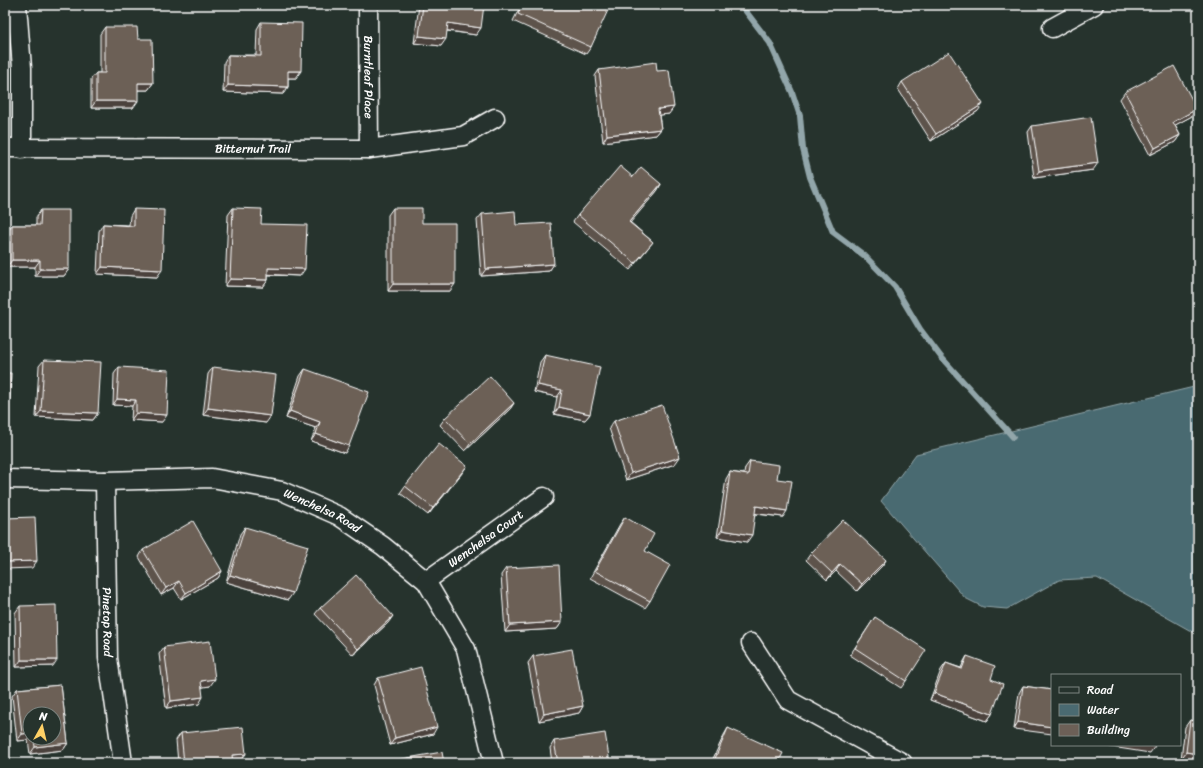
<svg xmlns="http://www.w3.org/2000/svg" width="1203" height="768" viewBox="0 0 1203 768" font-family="Sriracha,sans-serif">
	<rect width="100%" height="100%" fill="#26332d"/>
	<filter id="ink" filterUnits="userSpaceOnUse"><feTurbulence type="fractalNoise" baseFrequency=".025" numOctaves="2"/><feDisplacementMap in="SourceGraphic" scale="8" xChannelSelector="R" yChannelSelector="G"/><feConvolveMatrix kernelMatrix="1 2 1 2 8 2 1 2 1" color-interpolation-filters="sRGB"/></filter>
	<g filter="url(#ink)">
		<path fill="#4a6a71" stroke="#92a6aa" d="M1198 386V635L1097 578 1059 580 1007 609 983 607 965 598 881 501 916 454Z"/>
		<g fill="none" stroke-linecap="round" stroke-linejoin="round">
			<path stroke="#92a6aa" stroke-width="6" d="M741 5 770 43 792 92 800 116 803 149 810 177 833 232 865 256 895 287 920 329 941 357 1013 437"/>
			<g stroke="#fff" stroke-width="21">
				<g id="minor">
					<path d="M17 5 22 68V149"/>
					<path id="s1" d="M368 5 369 149"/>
					<path d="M1052 28 1094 5"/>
					<path id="s2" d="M5 148 369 149 463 136 495 118"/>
					<path id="s3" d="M5 479 105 481 212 478 282 491 339 516 383 546 426 581 466 649 494 763"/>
					<path id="s4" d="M105 481 108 658 123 763"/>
					<path id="s5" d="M426 581 544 497"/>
					<path d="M751 643 788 700 903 763"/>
				</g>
			</g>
			<use href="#minor" stroke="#26332d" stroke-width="18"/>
		</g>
		<path fill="#5d534b" stroke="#fff" fill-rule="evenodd" d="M419 5H484L476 35 447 31 441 46 414 43Z
			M521 5H603L591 47 586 54 513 21Z
			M261 22 296 78H288V87L283 94 223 92 224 62 228 55H256L257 29Z
			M105 27 138 39 153 83 148 90H138L133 108H91V79L96 73H100V34Z
			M599 70 657 71 669 114 659 115 661 129 656 135 603 142 595 76Z
			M902 82 978 111 931 141 898 89Z
			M1125 92 1197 109 1192 116 1175 125 1180 135 1175 142 1150 155 1120 99Z
			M1032 126 1093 170 1034 178 1028 132Z
			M633 177 661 184 657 191 630 222 653 242 648 248 630 270 573 222 578 215Z
			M233 208 261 224 300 276 268 275V280L263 287 225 286 228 215Z
			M393 208 422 223 450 291H388V215Z
			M134 209 157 277 97 274 99 231 103 224 129 225 130 216Z
			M41 210 69 269 64 276H35V267H7V231L12 225H36V217Z
			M482 214 516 225 554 264 549 271 481 276 477 220Z
			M545 355 590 414 585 420 554 414 557 397 534 392 540 362Z
			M44 360 98 413 93 420 36 417 39 366Z
			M119 367 162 422 131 420 132 406 113 405 114 374Z
			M213 367 266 423 203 415 208 374Z
			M305 369 345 453 311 441 316 428 286 418 300 376Z
			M514 403 510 409 465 451 440 425 445 418Z
			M614 421 675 464 626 480 609 428Z
			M750 461 777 479 783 517 755 514 747 542 717 537 726 479 730 472 744 474 745 468Z
			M462 473 428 515 400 493 405 486Z
			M625 517 645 551 650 601 645 608 590 578 620 524Z
			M245 527 288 600 226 582 240 534Z
			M143 550 222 571 218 578 181 599 174 588 161 595 139 557Z
			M811 553 886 560 881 567 857 591 836 571 827 580 806 560Z
			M506 568 562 622 557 629 505 632 501 575Z
			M20 606 53 666 16 667 15 613Z
			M320 608 388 623 353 655 315 614Z
			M875 617 906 681 901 688 850 655Z
			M164 647 210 686 202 687 199 704 166 708 159 654Z
			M533 656 583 706 579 713 539 721 528 663Z
			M967 656 991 679 992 714 987 721 930 700 941 670 946 663 961 668 963 663Z
			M378 678 433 734 390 745 374 685Z
			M61 685 68 743 63 750 30 754 28 740 17 741 12 696 17 689ZM30 714H54V738H30Z
			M1023 686 1052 690 1014 729 1019 693Z
			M1190 720 1198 722V762L1181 759 1185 727Z
			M728 728 778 763H711L724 735Z
			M181 733 241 760 233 761V763H178L176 740Z
			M554 741 610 763H552L550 748Z"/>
		<path fill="#4c433d" stroke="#fff" d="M919 5H927L925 7Z
			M448 23 481 28 476 35 443 30Z
			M419 36 446 39 441 46 414 43Z
			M288 71H301L296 78H284Z
			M138 83H153L148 90H133Z
			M228 85 288 87 283 94 223 92Z
			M96 101H138L133 108H91Z
			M983 104 978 111 931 141 936 134Z
			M674 107 669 114 653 116 658 109Z
			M1197 109 1192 116 1168 129 1173 122Z
			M661 129 656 135 603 142 607 135Z
			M1180 135 1175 142 1150 155 1155 148Z
			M1098 163 1093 170 1034 178 1039 171Z
			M661 184 657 191 625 229 629 222Z
			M12 260H40L35 267H7Z
			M554 264 549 271 481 276 486 269Z
			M102 267 162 270 157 277 97 274Z
			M268 268 305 269 300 276 263 274Z
			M40 269H69L64 276H35Z
			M230 279 268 280 263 287 225 286Z
			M393 284H455L450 291H388Z
			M538 385 562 390 557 397 534 392Z
			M117 399 136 400 132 406 113 405Z
			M514 403 510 409 465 451 470 444Z
			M559 407 590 414 585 420 554 414Z
			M208 408 271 416 266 423 203 415Z
			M41 411 98 413 93 420 36 417Z
			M290 411 320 422 316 428 286 418Z
			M136 413 167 415 162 422 131 420Z
			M5 414H9L5 420Z
			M316 434 349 446 345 453 311 441Z
			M680 457 675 464 626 480 631 473Z
			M467 466 462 473 428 515 433 508Z
			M756 506 787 511 783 517 751 513Z
			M722 530 752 535 747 542 717 537Z
			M886 560 881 567 857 591 862 584Z
			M37 561 32 568 5 569V562Z
			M840 564 836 571 827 580 832 573Z
			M222 571 218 578 181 599 186 593Z
			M230 575 293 593 288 600 226 582Z
			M179 581 174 588 161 595 166 588Z
			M393 616 388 623 353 655 358 649Z
			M562 622 557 629 505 632 510 625Z
			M21 660H57L53 666 16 667Z
			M215 679 210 686 197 688 201 681Z
			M934 693 992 714 987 721 930 700Z
			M203 697 199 704 166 708 171 701Z
			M583 706 579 713 539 721 544 714Z
			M1018 722 1052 727V734L1014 729Z
			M437 727 433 734 390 745 395 738Z
			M30 733V738L28 740 17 741 22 734Z
			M68 743 63 750 30 754 35 747Z
			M1099 745H1149L1155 746 1150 753Z
			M1186 752 1198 754V762L1181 759Z
			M246 754 241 760 228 762 232 755Z"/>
		<path fill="#6c6057" stroke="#fff" d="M423 5H484L481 28 448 23 446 39 419 36Z
			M522 5H603L609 8 591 47 518 14Z
			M261 22 302 23 301 71H288V87L228 85V55L261 56Z
			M105 27H137L138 39H152L153 83H138V101H96V73H105Z
			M949 52 983 104 936 134 902 82Z
			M656 62 657 71 669 70 674 107 658 109 661 129 607 135 599 70Z
			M1174 66 1197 109 1173 122 1180 135 1155 148 1125 92Z
			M1091 117 1098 163 1039 171 1032 126Z
			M620 166 633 177 641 167 661 184 629 222 653 242 635 263 578 215Z
			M233 208 262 209 261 224 307 225 305 269 268 268V280L230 279Z
			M393 208H422V223H455V284H393Z
			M134 209 164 210 162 270 102 267 103 224 134 226Z
			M41 210H69V269H40V260H12V225H40Z
			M515 211 516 225 551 223 554 264 486 269 482 214Z
			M545 355 600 367 590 414 559 407 562 390 538 385Z
			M44 360 101 362 98 413 41 411Z
			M119 367 169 370 167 415 136 413V400L117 399Z
			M213 367 276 375 271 416 208 408Z
			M305 369 369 392 349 446 316 434 320 422 290 411Z
			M5 373H11L9 414H5Z
			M490 376 514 403 470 444 445 418Z
			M662 405 680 457 631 473 614 421Z
			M439 444 467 466 433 508 405 486Z
			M750 461 779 465 777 479 792 481 787 511 756 506 752 535 722 530 730 472 748 475Z
			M35 517 37 561 5 562V518Z
			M625 517 654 534 645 551 670 565 650 601 595 571Z
			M843 520 886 560 862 584 840 564 832 573 811 553Z
			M193 521 222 571 186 593 179 581 166 588 143 550Z
			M245 527 308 546 293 593 230 575Z
			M559 565 562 622 510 625 506 568Z
			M356 575 393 616 358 649 320 608Z
			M56 605 57 660H21L20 606Z
			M875 617 926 650 906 681 855 648Z
			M210 641 215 679 201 681 203 697 171 701 164 647Z
			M572 649 583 706 544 714 533 656Z
			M967 656 995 666 991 679 1003 684 992 714 934 693 946 663 962 669Z
			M421 667 437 727 395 738 378 678Z
			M61 685 68 743 35 747 34 738H54V714H30V733L22 734 17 689Z
			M1023 686 1052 690V727L1018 722Z
			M1190 720 1198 722V754L1186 752Z
			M243 727 246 754 232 755 233 763H184L181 733Z
			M728 728 783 753 778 763H719L714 761Z
			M605 733 610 763H558L554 741Z
			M442 752 444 763H396V760Z"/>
	</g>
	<g text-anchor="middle" stroke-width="3" stroke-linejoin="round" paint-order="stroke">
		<g font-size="12" fill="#fff" stroke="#26332d">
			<text dy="4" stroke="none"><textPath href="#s1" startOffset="72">Burntleaf Place</textPath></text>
			<text dy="4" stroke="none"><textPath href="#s2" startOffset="248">Bitternut Trail</textPath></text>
			<text dy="4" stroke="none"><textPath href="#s3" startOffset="323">Wenchelsa Road</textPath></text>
			<text dy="4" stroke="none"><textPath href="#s5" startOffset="73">Wenchelsa Court</textPath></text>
			<text dy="4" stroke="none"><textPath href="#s4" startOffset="141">Pinetop Road</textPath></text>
		</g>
	</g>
	<rect width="1203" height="768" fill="none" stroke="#26332d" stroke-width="20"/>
	<rect x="10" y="10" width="1183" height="748" fill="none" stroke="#fff" stroke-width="1.5" filter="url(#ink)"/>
	<rect x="1051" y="674" width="130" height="72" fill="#26332d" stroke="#7d8581"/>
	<rect x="1059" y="687" width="20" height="6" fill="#26332d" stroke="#7d8581"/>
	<text x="1087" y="694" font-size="12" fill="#ffffff">Road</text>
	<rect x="1059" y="704" width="20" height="12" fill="#4a6a71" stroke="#7d8581"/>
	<text x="1087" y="714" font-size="12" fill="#ffffff">Water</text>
	<rect x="1059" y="724" width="20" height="12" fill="#6c6057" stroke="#7d8581"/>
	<text x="1087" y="734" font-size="12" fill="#ffffff">Building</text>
	<g transform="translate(42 726) rotate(8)"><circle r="19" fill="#26332d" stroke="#7d8581"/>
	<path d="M0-3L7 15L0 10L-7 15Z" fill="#ffd166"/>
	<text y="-6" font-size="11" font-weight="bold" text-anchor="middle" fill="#ffffff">N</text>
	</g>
</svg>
